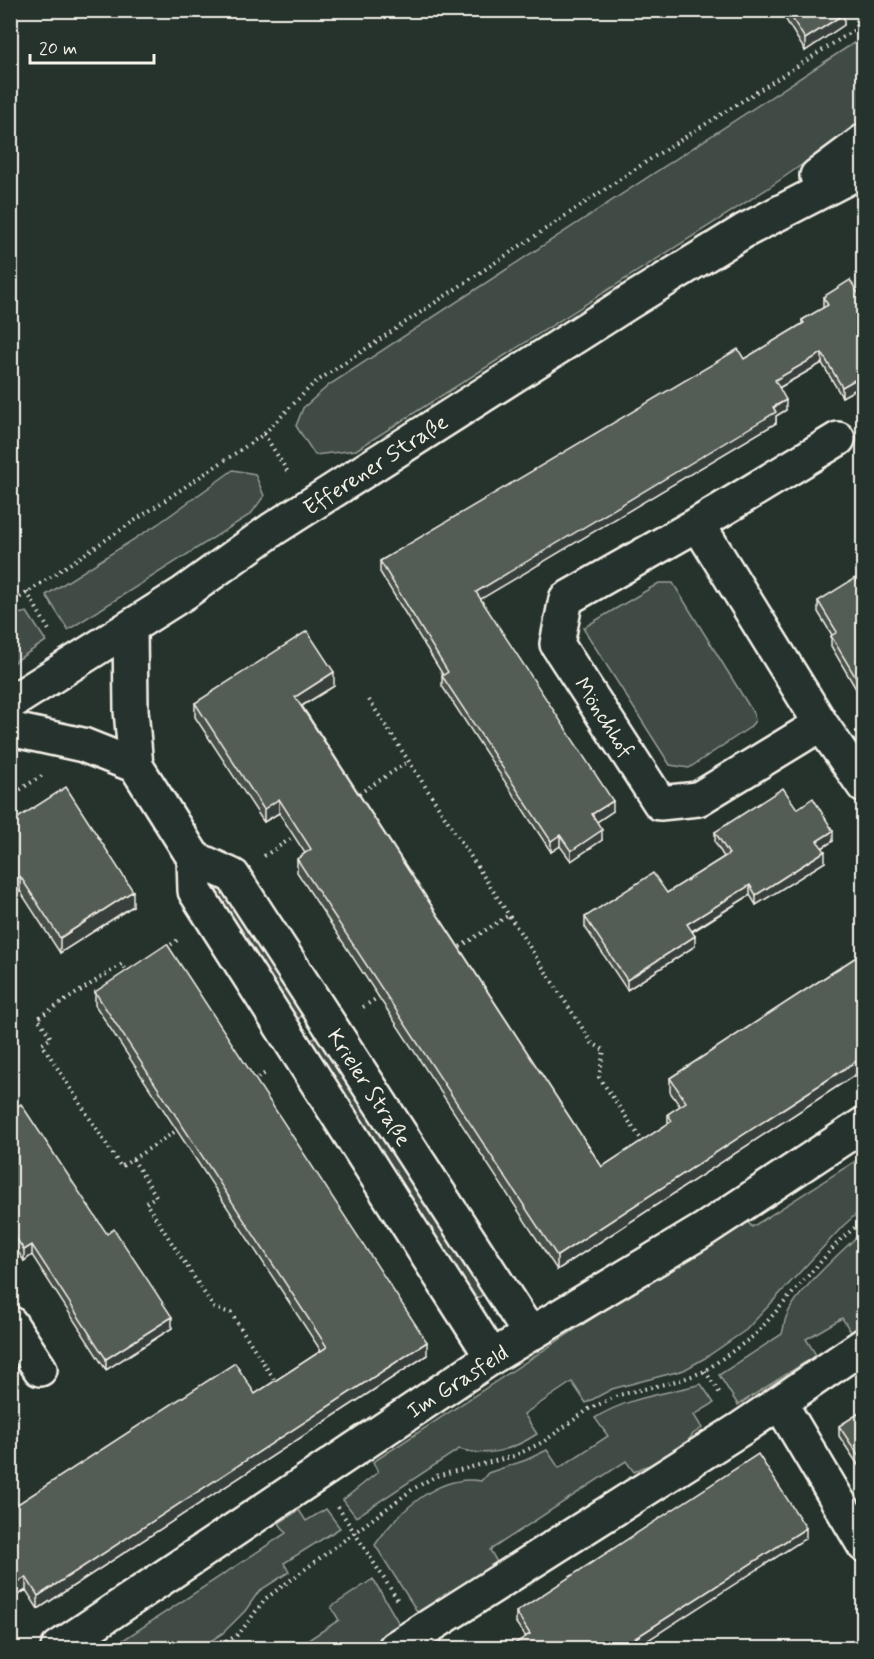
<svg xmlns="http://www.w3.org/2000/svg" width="874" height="1659" viewBox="0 0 874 1659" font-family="Mynerve,sans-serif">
	<rect width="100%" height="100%" fill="#26332d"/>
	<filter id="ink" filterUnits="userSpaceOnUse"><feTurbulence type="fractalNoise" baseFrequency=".0167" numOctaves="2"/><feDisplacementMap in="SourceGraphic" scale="12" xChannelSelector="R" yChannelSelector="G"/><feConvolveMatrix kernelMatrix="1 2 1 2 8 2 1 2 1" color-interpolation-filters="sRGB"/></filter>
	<g filter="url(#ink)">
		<path fill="#414b45" stroke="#9a9e96" stroke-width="1.5" d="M863 37V122L767 189 356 450 315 455 296 426 303 408 329 385Z
			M233 470 255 474 264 496 251 514 68 630 46 595 158 524Z
			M659 583H673L754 714 755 721 749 728 689 768 670 765 583 628Z
			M27 612 46 641 11 664V618L18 614Z
			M224 886 307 1013 293 1022 209 896Z
			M321 1034 489 1291 473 1301 305 1044Z
			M863 1156V1208L843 1226 746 1330 705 1358 684 1370 612 1389 586 1403 572 1382 524 1414 537 1434C512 1450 488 1458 459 1449L356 1517 343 1500 378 1472 373 1462 745 1218 752 1227Z
			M863 1231V1323L851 1332 842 1318 806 1339 818 1358 804 1363 738 1405 719 1375 782 1334C784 1328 784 1321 787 1315 798 1290 843 1250 863 1231Z
			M701 1384 714 1403 694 1415 702 1428 693 1434 683 1448 657 1464 643 1467 634 1472 626 1461 490 1550 497 1562 418 1613 375 1545C397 1513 438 1473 481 1481L488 1473 526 1460 547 1450 559 1468 608 1436 595 1418C628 1397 665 1394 701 1384Z
			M326 1509 340 1528 284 1563 289 1572 259 1591 245 1611 223 1633 200 1648H91L90 1647 104 1637 111 1648 286 1533 279 1523 299 1510 306 1521Z
			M373 1579 401 1627 367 1648H296L339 1620 331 1607Z"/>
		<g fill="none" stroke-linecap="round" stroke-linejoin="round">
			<g stroke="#f4f1e8" stroke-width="38">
				<path id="minor" d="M817 176 864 141
					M698 524 838 439
					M130 628 131 710 136 766 194 858 195 891 492 1357
					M10 703 184 593 273 529 629 302 744 231 864 169
					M821 724 698 799 660 803 557 644 566 599 698 524 821 724 864 786
					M10 729 83 745 136 766
					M194 858 233 876 530 1334
					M10 1323 40 1369
					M780 1403 864 1545
					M58 1648 492 1357 702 1231 864 1124
					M395 1648 742 1428 864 1345"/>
			</g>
			<path stroke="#f4f1e8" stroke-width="4" stroke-dasharray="1.5 4.5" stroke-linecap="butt" d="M264 434 289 474
				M27 592 50 632
				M10 604 264 434 313 384 652 158 864 24
				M369 700 592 1043 604 1050 599 1077 645 1145
				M10 796 43 775
				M354 797 409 761
				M264 856 298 834
				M166 948 179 939
				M455 950 509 915
				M129 971 128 972 122 964 38 1018 51 1038 42 1044 121 1167 179 1129
				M363 1007 382 995
				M253 1081 267 1072
				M133 1159 156 1196 146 1203 214 1308 231 1313 277 1384
				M705 1371 721 1395
				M338 1507 399 1602
				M216 1648 239 1634 265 1599 413 1489 436 1476 514 1456 543 1442 589 1409 619 1395 681 1380 705 1371 755 1335 841 1239 864 1220"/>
			<use href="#minor" stroke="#26332d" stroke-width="33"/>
		</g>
		<path fill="#474f49" stroke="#f4f1e8" stroke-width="1.5" d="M780 10H842L844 25 805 51Z
			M823 297 864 302V397L858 388 842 397 822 363 779 388 786 410 776 416V423L480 599 613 811 597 822 602 840 571 861 560 846 551 852 442 686V676L443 675 380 572V561L744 359 802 324V320L823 308Z
			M864 592V698L860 693 859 694 831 646V636L832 635 818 612V601Z
			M334 686 302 706 602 1167 668 1124V1114L680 1106 670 1092V1078L864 952V1069L557 1270 297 872V859L305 853 279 813 264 822 263 821 195 717V703Z
			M797 809 833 841 822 848 825 862 756 905 750 895 692 932 695 946 627 990 585 927V917L667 893 724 857 715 842V832Z
			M10 823 133 906 60 953 20 891Z
			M95 992 427 1355 38 1609 26 1590 10 1600V1509L255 1394 321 1351 95 1005Z
			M10 1111 107 1234 172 1328 106 1370 32 1255 24 1261 10 1240Z
			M864 1410V1474L839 1436V1426Z
			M806 1538 526 1637 516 1623V1612Z"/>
		<path fill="#39403c" stroke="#f4f1e8" stroke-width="1.5" d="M844 14V25L805 51V39Z
			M822 353V363L775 390V380Z
			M858 378V388L842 397V387Z
			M786 400V410L776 416V423L476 602V592Z
			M334 672V686L295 710V697Z
			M859 683H860V693L859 694Z
			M279 799V813L264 822V809Z
			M613 801V811L592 825V814Z
			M602 830V840L571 861V851Z
			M833 831V841L817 851V841Z
			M560 835V846L551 852V841Z
			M825 851V862L756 905V895Z
			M20 876V891L10 897V882Z
			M750 885V895L687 934V924Z
			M133 891V906L60 953V938Z
			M695 936V946L627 990V980Z
			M864 1056V1069L557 1270V1256Z
			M32 1245V1255L24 1261V1250Z
			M172 1317V1328L106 1370V1359Z
			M427 1342V1355L38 1609V1596Z
			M13 1420V1431L10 1433V1422Z
			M806 1528V1538L636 1648H620Z
			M26 1577V1590L10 1600V1587Z"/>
		<path fill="#525c55" stroke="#f4f1e8" stroke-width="1.5" d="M787 10H842L844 14 805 39Z
			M850 280 864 302V386L858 378 842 387 822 353 775 380 786 400 773 407 776 412 476 592 613 801 592 814 602 830 571 851 560 835 551 841 442 676 448 672 380 561 738 349 744 359 804 323 802 320 828 305 823 297Z
			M855 578 864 592V688L860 683H859L831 636 837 632 818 601Z
			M307 631 334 672 295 697 602 1167 672 1121 668 1114 686 1102 670 1078 864 952V1056L557 1256 297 859 311 849 279 799 264 809 263 808 195 703Z
			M66 787 133 891 60 938 20 876 10 882V823Z
			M783 788 797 809 813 798 833 831 817 841 825 851 756 895 750 885 687 924 695 936 627 980 585 917 653 873 667 893 729 854 715 832Z
			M167 944 427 1342 38 1596 26 1577 10 1587V1509L235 1363 255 1394 327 1347 95 992Z
			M21 1104 107 1234 114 1229 172 1317 106 1359 32 1245 24 1250 10 1229V1111Z
			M864 1410V1464L839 1426Z
			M758 1454 806 1528 620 1648H508L530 1634 516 1612Z"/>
	</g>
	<g text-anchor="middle" stroke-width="4.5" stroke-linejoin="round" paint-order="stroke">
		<g font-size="22" fill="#f4f1e8" stroke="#26332d">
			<text transform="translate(375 464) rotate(-33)" y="8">Efferener Straße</text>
			<text transform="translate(605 717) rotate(57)" y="8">Mönchhof</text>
			<text transform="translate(370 1087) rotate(57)" y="8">Krieler Straße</text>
			<text transform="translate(457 1381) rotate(-33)" y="8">Im Grasfeld</text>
		</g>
	</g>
	<rect width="874" height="1659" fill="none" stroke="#26332d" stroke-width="36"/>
	<rect x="18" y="18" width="838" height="1623" fill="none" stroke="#f4f1e8" stroke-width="2" filter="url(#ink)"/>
	<path d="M30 54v9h124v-9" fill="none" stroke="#f4f1e8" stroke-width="3"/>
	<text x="39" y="54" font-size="18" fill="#f4f1e8" stroke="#26332d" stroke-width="4.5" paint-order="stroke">20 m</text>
</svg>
